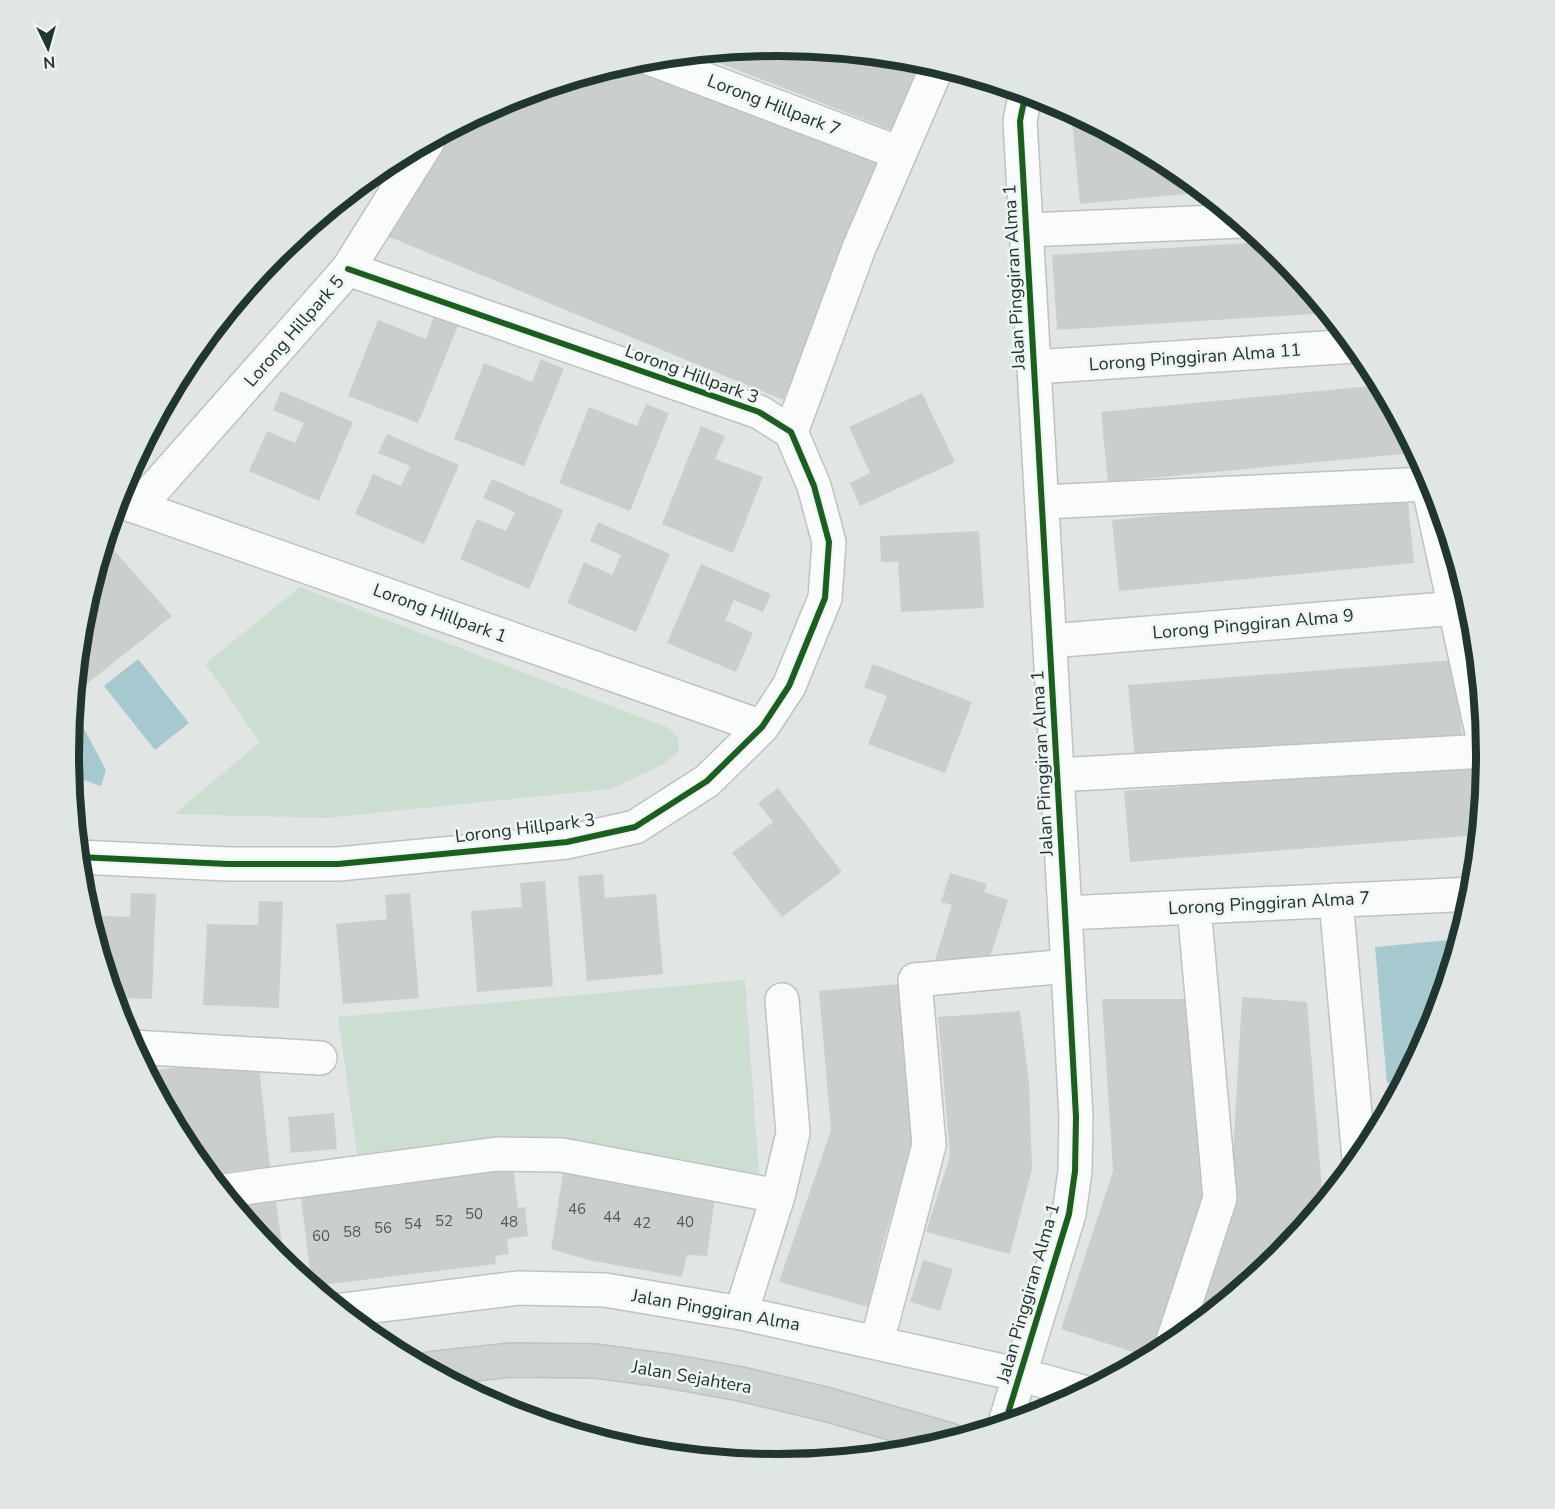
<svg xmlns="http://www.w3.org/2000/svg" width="1555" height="1509" viewBox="0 0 1555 1509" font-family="'Nunito Sans',sans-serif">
	<rect width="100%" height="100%" fill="#e1e6e4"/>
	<path fill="#ccded1" d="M300 587 669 728 679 739V751L665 763 612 789 326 818 174 814 260 742 205 664Z
		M745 980 759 1174 515 1136 357 1154 338 1017Z
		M1398 1091 1386 1115 1385 1092Z"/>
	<path fill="#a6c9d0" d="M138 659 189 723 155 750 104 686Z
		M73 708 106 770 101 786 70 775 68 754Z
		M1459 939 1433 1026 1404 1081 1387 1083 1375 947Z"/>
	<path fill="#cacfcd" d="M778 45 916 59 927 62 896 132 694 53Z
		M623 64 880 164 783 400 380 233 454 127 506 99Z
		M1071 111 1172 165 1206 192 1080 204Z
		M290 241 291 242 179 380 178 379 188 360 276 253Z
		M1266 242 1279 253 1329 313 1057 330 1052 255Z
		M434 316 458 326 418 423 348 396 378 320 426 339Z
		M541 359 564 369 524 466 454 439 484 363 532 382Z
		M1381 385 1399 420 1403 454 1108 482 1101 412Z
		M281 391 353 422 319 501 249 471 267 431 295 443 304 423 273 410Z
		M922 393 955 462 860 506 850 483 870 473 849 427Z
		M646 404 669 413 630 511 559 483 589 407 637 426Z
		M701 426 725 436 715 459 763 477 733 553 662 524Z
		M387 434 459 465 424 544 355 514 373 474 401 486 410 466 378 453Z
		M492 479 563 510 529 589 460 559 477 519 506 531 515 512 483 498Z
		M1407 491 1414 563 1119 591 1112 520Z
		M598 522 670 554 636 632 567 603 584 562 612 575 621 555 590 541Z
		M979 531 984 608 901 612 898 562H881L880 536Z
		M105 540 172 616 74 694 82 616Z
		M701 564 771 594 763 612 734 600 725 620 753 633 736 672 667 643Z
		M1455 660 1462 735 1135 760 1128 685Z
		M873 664 972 702 945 773 868 744 887 696 864 687Z
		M1486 762 1479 835 1130 862 1124 791Z
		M778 788 842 872 782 917 732 853 773 822 758 803Z
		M950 873 987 884 984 892 1008 900 990 957 935 960 952 905 941 902Z
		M603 874 605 898 656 894 663 974 587 981 578 876Z
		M545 881 553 986 477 992 471 911 522 907 520 883Z
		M131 893 156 894 152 999 113 998 88 915 130 917Z
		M410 893 419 998 343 1004 336 924 387 919 385 895Z
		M259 901 283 902 279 1008 203 1005 207 924 258 925Z
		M901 984 912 1143 883 1244 868 1307 779 1282 831 1130 819 991Z
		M1242 997 1307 1002 1323 1203 1279 1256 1185 1334 1230 1209Z
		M1102 999H1189L1208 1189 1156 1353 1149 1357 1061 1329 1113 1171Z
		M1020 1011 1029 1082 1032 1169 1010 1254 926 1232 950 1156 938 1017Z
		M258 1058 270 1167 208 1174 187 1148 146 1071Z
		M334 1113 337 1149 291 1153 288 1117Z
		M565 1161 716 1189 707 1256 687 1255 682 1277 588 1260 551 1249Z
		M513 1164 518 1208 525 1207 528 1236 507 1239 509 1254 495 1256 496 1264 312 1286 300 1190Z
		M275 1197 285 1264 276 1256 230 1200Z
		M923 1260 953 1269 940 1311 910 1302Z"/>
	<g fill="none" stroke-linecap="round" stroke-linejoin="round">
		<g stroke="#bec3c1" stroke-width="36">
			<path id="minor" d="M649 58 899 153
				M1026 230 1241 221
				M1034 367 1355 346
				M791 432 859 248 938 65
				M117 500 762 727
				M1042 502 1428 484 1486 751 1057 775
				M139 506 348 269 428 141
				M1050 641 1457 608
				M78 857 228 864H338L567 842 635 827 707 781 762 727 789 686 825 598 829 542 814 486 791 432 759 412 348 269
				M1336 900 1359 1159
				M1065 913 1473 894
				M133 1047 320 1058
				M222 1191 497 1154 562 1155 778 1196
				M342 1310 518 1288 605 1290 741 1313 1021 1375 1083 1392
				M741 1313 778 1196 793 1133 782 1000
				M877 1342 929 1145 915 980 1067 966
				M1172 1344 1220 1198 1194 907
				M1005 1423 1069 1214 1075 1171 1076 1117 1065 913 1020 121 1023 106 1030 93"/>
		</g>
		<g stroke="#bcc3c1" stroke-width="36">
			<path id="major" d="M429 1369 511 1360 595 1361 669 1371 741 1384 825 1404 950 1440"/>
		</g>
		<use href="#minor" stroke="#fafbfb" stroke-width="33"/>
		<use href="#major" stroke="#cdd3d1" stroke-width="33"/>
		<g stroke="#eff5f2" stroke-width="10">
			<path id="cycleway" d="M78 857 228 864H338L567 842 635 827 707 781 762 727 789 686 825 598 829 542 814 486 791 432 759 412 348 269
				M1005 1423 1069 1214 1075 1171 1076 1117 1065 913 1020 121 1023 106 1030 93"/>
		</g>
		<use href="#cycleway" stroke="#1b5e20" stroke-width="6"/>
	</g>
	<g text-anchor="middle" stroke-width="5" stroke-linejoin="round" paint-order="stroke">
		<g font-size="15" fill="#4d5d59">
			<text x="577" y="1214">46</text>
			<text x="474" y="1219">50</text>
			<text x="612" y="1222">44</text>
			<text x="444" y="1226">52</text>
			<text x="509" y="1227">48</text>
			<text x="685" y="1227">40</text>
			<text x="642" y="1228">42</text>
			<text x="413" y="1229">54</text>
			<text x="383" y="1233">56</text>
			<text x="352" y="1237">58</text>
			<text x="321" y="1241">60</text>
		</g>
		<g font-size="18" fill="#223631" stroke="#eff5f2">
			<text transform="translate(774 105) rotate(21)" y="6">Lorong Hillpark 7</text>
			<text transform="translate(1014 277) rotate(-93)" y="6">Jalan Pinggiran Alma 1</text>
			<text transform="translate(294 331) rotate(-49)" y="6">Lorong Hillpark 5</text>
			<text transform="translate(1195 357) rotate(-4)" y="6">Lorong Pinggiran Alma 11</text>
			<text transform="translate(692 374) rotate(20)" y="6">Lorong Hillpark 3</text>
			<text transform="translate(440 613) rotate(20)" y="6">Lorong Hillpark 1</text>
			<text transform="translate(1253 624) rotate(-5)" y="6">Lorong Pinggiran Alma 9</text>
			<text transform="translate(1042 763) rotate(-93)" y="6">Jalan Pinggiran Alma 1</text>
			<text transform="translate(525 828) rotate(-7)" y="6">Lorong Hillpark 3</text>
			<text transform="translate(1269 903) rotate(-3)" y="6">Lorong Pinggiran Alma 7</text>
			<text transform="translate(1028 1293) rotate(-74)" y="6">Jalan Pinggiran Alma 1</text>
			<text transform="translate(716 1310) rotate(10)" y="6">Jalan Pinggiran Alma</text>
			<text transform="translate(692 1377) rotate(10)" y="6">Jalan Sejahtera</text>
		</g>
	</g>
	<path d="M0 0H1555V1509H0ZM777 56H778A698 698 0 0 1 1476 754V756A698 698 0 0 1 778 1454H777A698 698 0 0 1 79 756V754A698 698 0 0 1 777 56Z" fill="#dfe6e3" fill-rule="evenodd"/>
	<path fill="none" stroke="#223631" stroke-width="8" d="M777 56H778A698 698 0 0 1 1476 754V756A698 698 0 0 1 778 1454H777A698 698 0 0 1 79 756V754A698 698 0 0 1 777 56Z"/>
	<g transform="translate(48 48) rotate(175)" stroke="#eff5f2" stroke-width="4.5" paint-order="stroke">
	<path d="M0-4.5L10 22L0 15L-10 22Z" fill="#223631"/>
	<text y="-9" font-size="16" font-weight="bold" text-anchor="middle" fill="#223631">N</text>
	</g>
</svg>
